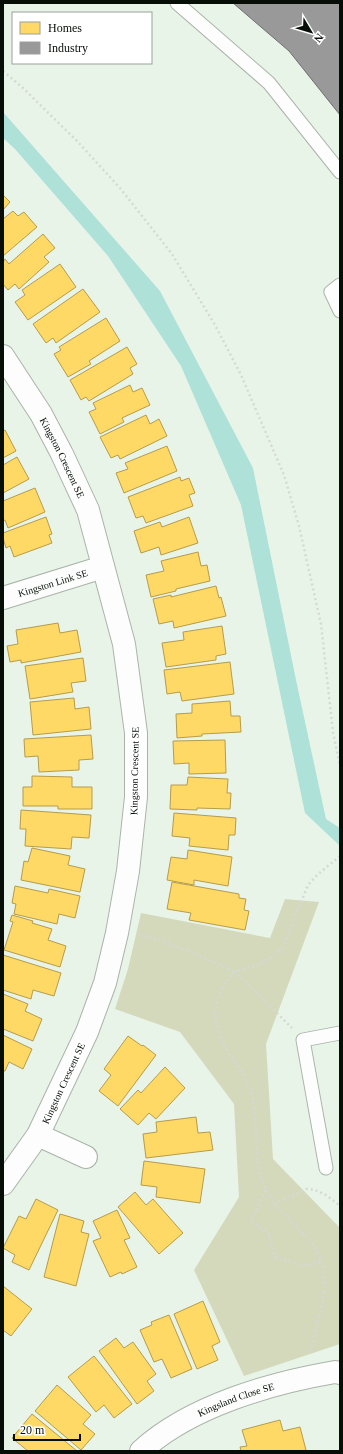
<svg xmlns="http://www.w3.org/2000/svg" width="343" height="1454" viewBox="0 0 343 1454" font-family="Georgia,serif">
	<rect width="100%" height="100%" fill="#e9f4e9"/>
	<path fill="#d4d9bb" d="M285 899 319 902 266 1044 273 1159 340 1228V1344L244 1376 194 1270 239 1197 234 1104 180 1032 115 1009 128 969 141 913 270 938Z"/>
	<path fill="#aee1d7" d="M3 112 160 291 253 468 296 680 326 819 340 828V846L305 813 241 505 181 366 108 256 15 149 3 138Z"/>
	<path fill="#ffd966" stroke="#b59c4a" d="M3 195 10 202 3 210Z
		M13 211 18 216 24 212 37 227 3 256V219Z
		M43 234 55 248 44 257 49 262 19 289 15 284 8 290 3 284V262L5 259 9 264Z
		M60 264 76 287 28 320 15 302 25 295 22 290Z
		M83 289 100 312 56 343 53 338 46 343 33 324Z
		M106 318 120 341 89 361 91 364 68 377 54 354 61 350 59 347Z
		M127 347 137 364 130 368 133 374 89 401 86 397 81 400 70 380Z
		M130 385 133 392 142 388 150 405 122 418 124 422 100 434 89 412 96 409 93 403Z
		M146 415 150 424 159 419 167 436 120 459 118 455 111 458 100 437Z
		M5 430 16 451 3 458V431Z
		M167 446 177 471 124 493 116 473 128 469 125 463Z
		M17 457 29 479 3 493V465Z
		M180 477 181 481 189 478 195 493 189 495 193 506 146 523 143 516 136 518 128 497Z
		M35 488 45 512 8 528 5 520 3 521V501Z
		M46 517 52 534 49 535 52 543 14 557 10 546 6 548 3 538V533Z
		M189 517 198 543 161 555 159 547 141 553 134 531 160 522 162 527Z
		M198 552 201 566 207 565 210 581 176 589V591L151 597 146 575 164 571 161 561Z
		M216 586 219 598 221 597 226 616 174 628 173 621 159 624 153 599 171 595V597Z
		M58 623 60 633 77 630 81 652 21 663V660L10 662 7 646 18 644 16 630Z
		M222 626 226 654 216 656V660L166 667 162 643 184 640 183 632Z
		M83 658 86 681 71 683 73 692 30 699 25 666Z
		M230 662 234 694 182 701 180 692 167 694 164 670Z
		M74 698 75 709 89 707 91 729 33 735 30 702Z
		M230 701 231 716H240L241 732 202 734V736L177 738 176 714 192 713V704Z
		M91 735 93 759 79 760V770L39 772 38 756 25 757 24 739Z
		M225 740 226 773 189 774V763L174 764 173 741Z
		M32 776 72 777V787H92V809H58V806H23V787H32Z
		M188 777 228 779 227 793H231L230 809 197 808V810L170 809 171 785H187Z
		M21 810 91 815 89 838 72 837 71 849 25 846 26 829H20Z
		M174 813 236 818 235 835H229L228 850 189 846 190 838 172 836Z
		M32 848 70 856 68 865 85 869 80 892 21 880 24 861 28 862Z
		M188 850 232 857 228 886 194 880V885L167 880 171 857 187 859Z
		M172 882 239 894V898L246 899 244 910 249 911 245 930 189 920 191 913 167 909Z
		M15 886 48 893 49 889 80 896 75 918 59 914 57 924 14 914 16 904 12 903Z
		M12 915 33 921 32 923 52 929 48 940 66 946 60 967 4 950 13 922 10 921Z
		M3 955 61 973 54 996 33 990 31 999 3 990Z
		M3 994 28 1004 25 1011 42 1019 33 1041 3 1029Z
		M3 1035 32 1049 23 1069 9 1062 5 1071H3Z
		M128 1036 142 1046 143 1045 156 1055 118 1106 99 1091 111 1075 104 1069Z
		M165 1067 185 1088 156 1119 149 1113 138 1125 120 1109 138 1090 141 1093Z
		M196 1117 198 1133 210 1132 213 1150 146 1158 143 1134 157 1132 156 1122Z
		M144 1161 205 1169 200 1203 156 1197 157 1187 141 1185Z
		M135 1192 146 1205 153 1199 183 1233 159 1254 118 1207Z
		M36 1199 58 1210 29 1270 12 1262 15 1255 3 1248 19 1216 26 1219Z
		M117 1210 130 1238 124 1240 137 1267 122 1274 121 1272 110 1277 93 1241 101 1238 93 1221Z
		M60 1214 84 1221 81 1232 89 1234 76 1286 44 1277Z
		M3 1286 32 1309 11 1336 3 1330Z
		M203 1301 220 1342 212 1346 218 1360 197 1369 174 1314Z
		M169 1315 192 1369 171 1378 162 1359 154 1362 140 1330 152 1325 151 1322Z
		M116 1338 124 1348 133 1342 156 1374 147 1381 154 1391 137 1404 99 1351Z
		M94 1356 132 1404 114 1418 104 1405 96 1412 68 1377Z
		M57 1385 91 1415 83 1424 95 1434 81 1450 35 1411Z
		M32 1414 77 1451H28L12 1438Z
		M280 1420 283 1431 300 1427 306 1450 301 1451H241L240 1447 247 1446 242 1430Z"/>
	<path fill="#999" stroke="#6d6f6e" d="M233 3H340V115L289 51Z"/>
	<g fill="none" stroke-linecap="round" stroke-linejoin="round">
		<g stroke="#aab3aa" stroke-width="15">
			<path id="lane" d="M177 3 269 83 340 172
				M340 285 331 292 340 311
				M326 1168 303 1040 340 1033"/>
		</g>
		<g stroke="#aab3aa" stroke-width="24">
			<g id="street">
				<path id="s1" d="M3 356 41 414 62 454 88 510 124 644 136 733V797L128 871 117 933 105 983 87 1032 38 1135 3 1184"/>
				<path id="s2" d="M3 598 103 567"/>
				<path d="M38 1135 86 1157"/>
				<path id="s3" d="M141 1451C190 1406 271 1383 335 1372L340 1373"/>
			</g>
		</g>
		<path stroke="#d5d9d5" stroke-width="2.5" stroke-dasharray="2 3" stroke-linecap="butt" d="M3 71 22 87 77 141 120 188 172 254 215 325 241 375 284 475 299 526 321 624 333 732 340 766
			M139 935C153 937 165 942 178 947 197 955 215 962 233 972 221 988 214 1001 216 1022 220 1050 245 1069 252 1095 259 1126 252 1161 266 1190 280 1218 312 1232 321 1261 332 1292 314 1323 311 1353
			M233 972C251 967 271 962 283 947L308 885 317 875 340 856
			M233 972 243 979 292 1028
			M265 1190 251 1222 269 1234 273 1251 275 1257 302 1265H308L321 1261
			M274 1204 306 1189C320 1189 329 1197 340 1206"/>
		<use href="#lane" stroke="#fcfdfc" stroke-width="13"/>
		<use href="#street" stroke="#fcfdfc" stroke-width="22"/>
	</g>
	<g text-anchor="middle" stroke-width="4" stroke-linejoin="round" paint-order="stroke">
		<g font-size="10" fill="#070e08" stroke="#fff">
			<text dy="4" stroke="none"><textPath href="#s1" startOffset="118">Kingston Crescent SE</textPath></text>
			<text dy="4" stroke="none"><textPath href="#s2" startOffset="52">Kingston Link SE</textPath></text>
			<text transform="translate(134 771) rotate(-89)" y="4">Kingston Crescent SE</text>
			<text transform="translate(63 1083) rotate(-65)" y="4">Kingston Crescent SE</text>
			<text dy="4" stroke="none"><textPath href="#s3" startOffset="109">Kingsland Close SE</textPath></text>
		</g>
	</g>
	<rect width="343" height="1454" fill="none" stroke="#070e08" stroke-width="8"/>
	<rect x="12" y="12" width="140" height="52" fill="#ffffff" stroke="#9c9f9c"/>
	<rect x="20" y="22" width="20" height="12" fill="#ffd966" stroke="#9c9f9c"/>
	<text x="48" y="32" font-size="12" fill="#070e08">Homes</text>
	<rect x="20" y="42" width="20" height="12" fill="#999999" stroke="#9c9f9c"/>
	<text x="48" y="52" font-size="12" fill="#070e08">Industry</text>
	<g transform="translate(311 32) rotate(128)" stroke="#ffffff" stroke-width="3" paint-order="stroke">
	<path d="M0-3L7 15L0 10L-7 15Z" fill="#070e08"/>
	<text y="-6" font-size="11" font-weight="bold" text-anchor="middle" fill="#070e08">N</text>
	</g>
	<path d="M14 1434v6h66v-6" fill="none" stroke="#070e08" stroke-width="2"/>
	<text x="20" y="1434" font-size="12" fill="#070e08" stroke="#ffffff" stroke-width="3" paint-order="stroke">20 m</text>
</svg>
